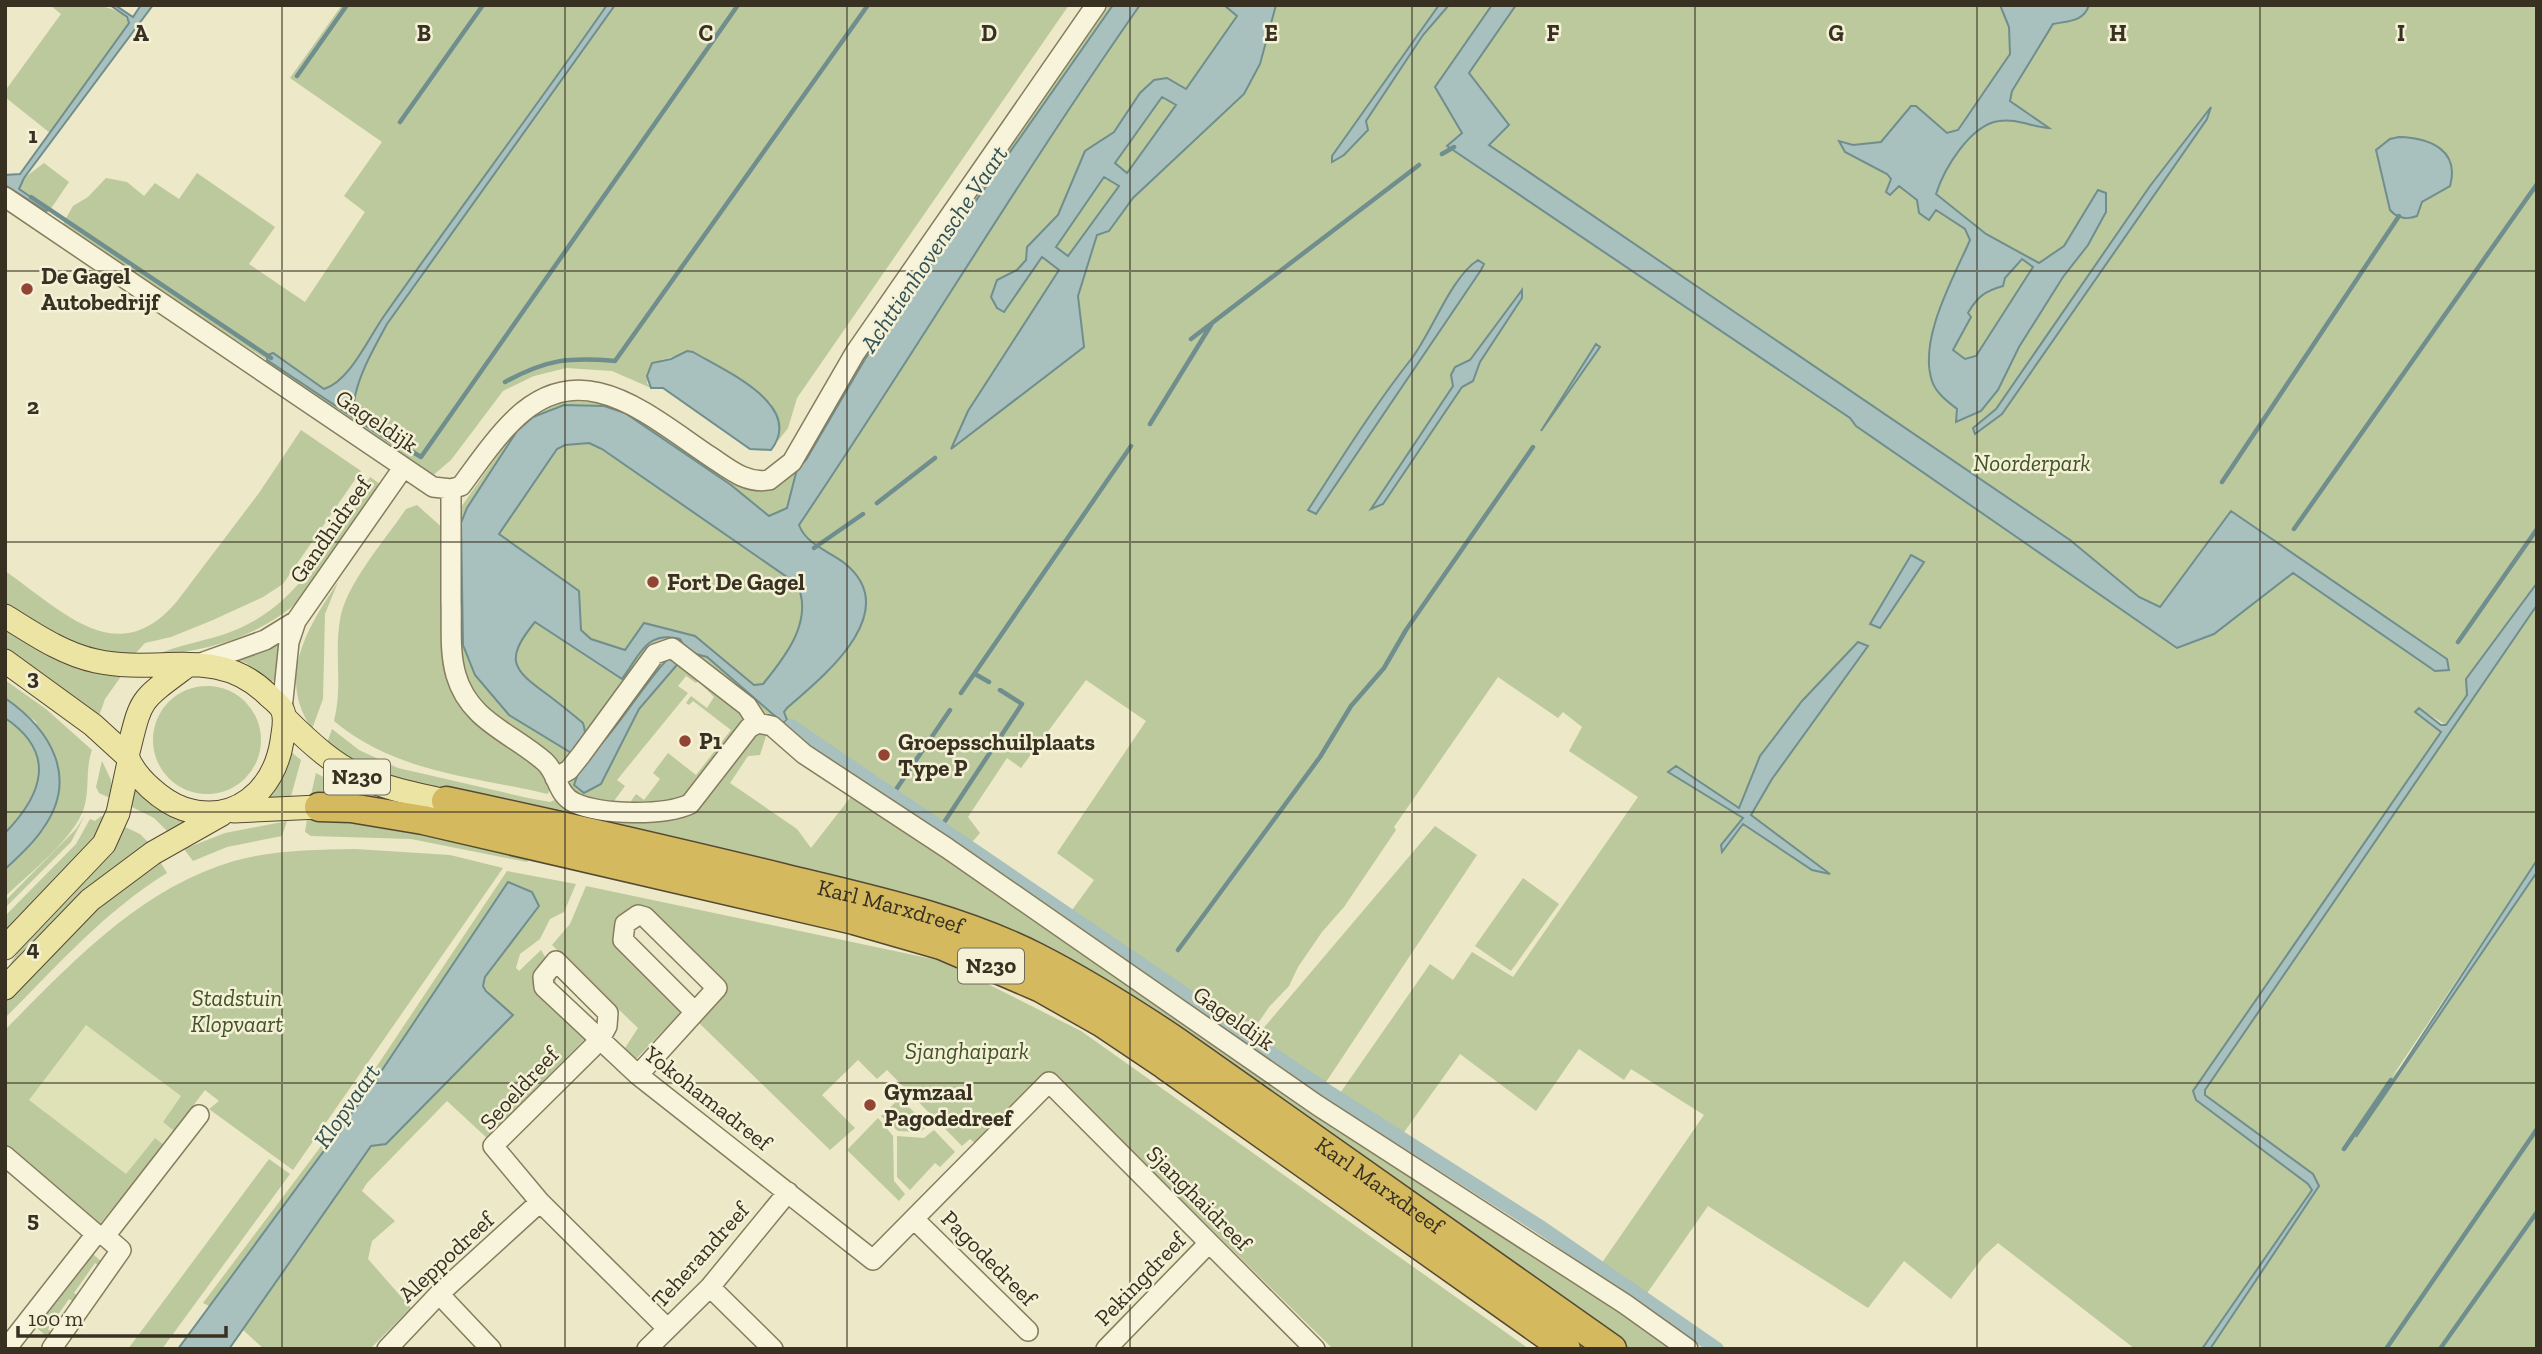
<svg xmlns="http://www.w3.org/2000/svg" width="2542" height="1354" viewBox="0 0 2542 1354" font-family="'Zilla Slab',serif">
	<rect width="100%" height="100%" fill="#ece8c8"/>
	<path fill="#dfe1b6" d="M85 1024 181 1096 163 1122 174 1131 164 1145 155 1138 126 1174 28 1100Z"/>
	<path fill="#bbc99c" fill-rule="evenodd" d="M50 5C73 5 118 0 129 23L50 133 5 97V91L61 14Z
		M342 5H607L381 321C368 343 350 381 324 389L273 354 268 355 390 442 393 435 354 402C358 375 374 348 387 324L615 5H1069L797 398 788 428 778 441 780 428 771 403 693 352C688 352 657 361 652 363L647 383 651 388 612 371 566 368 534 376 503 391 451 460 431 477 266 367 267 360 61 227 73 206 88 197 106 178 127 182 144 196 155 183 179 199 197 173 275 227 249 264 305 302 365 212 344 196 382 142 290 78Z
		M1109 5H2537V592L2446 725 2420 709 2417 713 2441 732 2193 1091 2196 1100 2309 1184 2312 1190 2202 1349H2135L1998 1243 1984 1256 1951 1299 1904 1261 1868 1308 1708 1206 1643 1299 1597 1270 1704 1115 1631 1069 1624 1080 1579 1049 1536 1111 1460 1054 1397 1142 1336 1099 1430 964 1453 980 1472 952 1513 977 1638 797 1569 751 1582 727 1563 712 1558 718 1498 677 1394 827 1396 830 1344 907 1322 932 1298 967 1289 986 1269 1007 1239 1051 1073 936 1080 926 1067 917 1094 880 1057 853 1146 721 1086 680 1021 768 1007 758 968 817 980 833 966 849 953 840 947 848 852 787 780 733H767L760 755 748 756 730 783 797 829 811 848 853 794 1350 1133 1505 1231 1679 1349H1626L1154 1016 1052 953 961 912 911 894 648 832 378 774 348 761 326 746 332 729 359 750 398 768 528 798 550 802 557 799 549 790 548 794C472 776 396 773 334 721 343 687 334 654 340 620 345 585 386 539 406 509L417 505 445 530 515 430 532 414 562 401 616 403 739 482C767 490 777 487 797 464L860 357ZM666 657 676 665 639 709 601 783 584 793 574 785 577 775ZM686 676 696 683 698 681 714 697 707 708 691 696 686 703 689 705 693 701 731 730 696 775 668 753 653 773 660 779 644 800 636 794 631 801 633 804C647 809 668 808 682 802 698 794 741 735 746 718L764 732 754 733C738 753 709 800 690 813 665 829 583 816 559 800L566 791 590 801H614L625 786 617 780 688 693 678 686Z
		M44 163 69 182 50 210 19 189 24 178Z
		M301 430 361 471 283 584 263 597 213 620 171 637 145 643 133 656C79 649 52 633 5 607V571C63 611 118 673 178 600L259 493Z
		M370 477 380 484 304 597C260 636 213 650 156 655 180 644 208 641 233 631 301 605 333 535 370 477Z
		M338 582 325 614 323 699 312 729C276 677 308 627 338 582Z
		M2537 605V860L2392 1077 2416 1050 2537 872V1349H2210L2319 1186 2205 1094V1090Z
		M5 630 50 656 122 675 105 699 99 716 5 650Z
		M280 642 275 680 271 682 246 663 230 658Z
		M5 680 46 709 92 750C85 769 90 789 84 808 74 839 28 874 5 897V869L44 829 55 803 36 722 5 698Z
		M153 740a54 54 0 1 1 108 0a54 54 0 1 1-108 0Z
		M5 718C57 753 43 794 5 833Z
		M291 752 301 760 290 800 271 802 269 797 286 770Z
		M102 761 111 780 112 799 99 793 96 787Z
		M316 773 351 792 388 803 310 799Z
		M133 786 189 821 170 834 154 818 130 806Z
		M85 815 71 842 5 908V901L76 829Z
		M101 816 107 818 102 830 5 934V916L76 844 90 819 95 821Z
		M307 819 383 825 531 855 527 862 411 839 311 836 305 832Z
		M287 821 282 836 227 847 193 861 184 849 225 833Z
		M123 826 140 834 151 845 5 972 23 944Z
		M1435 826 1477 855 1320 1091 1253 1046 1256 1037Z
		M355 849 450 855 503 868 293 1170 209 1109 219 1101 205 1090 174 1131 163 1122 181 1096 86 1025 29 1100 126 1174 155 1138 164 1145 99 1225 5 1147V1030C71 963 141 888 234 861 273 850 314 850 355 849Z
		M159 860 167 873C105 911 57 966 5 1018V997L106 899Z
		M507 871 576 884 564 912 550 919 540 939 520 954 516 968 519 971 541 950 556 975 554 1006 586 1038 487 1138 447 1101 367 1183 362 1191 395 1221 372 1241 368 1259 411 1308 370 1349H264L243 1330 371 1146 387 1144 513 1016 483 986 485 977 502 954 509 882 368 1091 209 1306 203 1303 343 1117Z
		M1523 878 1559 904 1511 971 1475 946Z
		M586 886 942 961 1081 1031 1529 1349H1333L1065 1085 1049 1072 993 1130 975 1143 970 1139 962 1146 887 1070 877 1079 858 1060 822 1095 855 1128 830 1150 696 1020 728 985 634 912 620 924 683 1010 635 1060 625 1048 638 1028 552 945 570 924Z
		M900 1098 928 1126 920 1132 898 1131 881 1116Z
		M878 1118 893 1136 894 1181 905 1194 899 1201 847 1150Z
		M934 1130 955 1152 940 1167 935 1163 910 1190 897 1177V1136L924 1138Z
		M269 1159 290 1174 162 1349H128Z
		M89 1251 106 1265 103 1269 95 1263 74 1293 81 1299 77 1304 69 1299 48 1329 55 1335 51 1340 32 1324Z"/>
	<path fill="#a8c0be" stroke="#6f8e8d" stroke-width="2" fill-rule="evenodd" d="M110 5H115L133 17 141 5H153L24 178 19 189 50 210 46 211 5 185V175L20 174 129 23 127 17Z
		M607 5H615L387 324C374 348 358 375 354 402L394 435 390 442 267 360 268 355 273 353 324 389C350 381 369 337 384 316 457 212 534 110 607 5Z
		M1113 5H1140C1021 175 915 353 799 525 806 544 828 551 843 562 906 610 824 676 787 708L784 712 787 720 783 723 707 657 688 652 639 709 601 784 584 793 574 785C582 759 591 755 607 737 633 706 652 671 683 644L680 639C646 630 640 655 622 679L535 622C504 660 512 669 548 695 560 704 571 713 583 723 588 737 583 744 573 754L509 715 475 675 463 645 461 523 467 508 517 431 533 417 564 405 604 406 625 413 731 485 769 516 787 508 797 469 806 460 865 359ZM589 443 602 449 797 584C814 620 786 656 763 684L754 685 695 636 644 623 625 650 591 639 581 630 579 591 499 534 557 449 565 445Z
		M1224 5H1276L1260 64 1244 94 1133 198 1109 231 1097 235 1078 296 1084 347 951 449 968 411 1059 270 1042 257 1004 312 997 308 991 297 997 280 1017 270 1026 260 1027 247 1058 215 1085 151 1114 132 1140 93 1154 80 1167 78 1186 89 1237 16ZM1162 97 1176 105 1127 173 1115 163ZM1104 177 1119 186 1068 256 1056 247Z
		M1439 5H1449L1423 35 1366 121 1368 130 1344 155 1332 162V156Z
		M1492 5H1516L1469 73 1509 125 1489 145 2070 540 2139 597 2160 607 2231 511 2447 659 2449 670 2435 671 2293 573 2214 634 2177 648 1856 426 1850 418 1447 146 1462 133 1435 87Z
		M2000 5H2089C2084 22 2067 21 2053 24L2012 91 2010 101 2049 128C2032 127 2016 118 1999 121 1970 125 1944 169 1936 194L1986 234 2039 263 2064 246 2098 190 2106 193V212L2088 245 2063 277 2019 347 1998 390 1981 411 1956 422 1957 409C1947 401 1936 393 1932 381 1918 339 1954 277 1970 240L1965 229 1936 210 1929 220 1919 213 1917 200 1899 186 1890 195 1886 192 1891 179 1887 174 1845 152 1839 141 1853 145 1881 142 1911 106H1916L1947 133 1958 130 2010 54 2009 27ZM2022 259 2033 267 1976 356 1965 359 1953 350 1971 317 1968 313C1977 297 1985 291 2003 286L2005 278Z
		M2211 107 2207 119 2002 414 1975 434 1973 428 1996 409 2150 186Z
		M2399 137C2430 138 2460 150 2450 186L2422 202 2417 216C2407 220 2397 218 2390 210L2376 150 2390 139Z
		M1478 260 1484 264 1481 270 1316 514 1308 510C1341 459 1374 406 1412 358 1432 332 1451 277 1478 260Z
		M1522 290V298L1480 362 1473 381 1462 387 1383 504 1371 509 1453 386 1451 375 1455 367 1470 360Z
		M1596 344 1600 347 1541 431Z
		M687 351 693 352C723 370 806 405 771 450L750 449 663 388H651L647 376 652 363 671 359Z
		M1911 555 1924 562 1880 628 1870 624Z
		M2537 583V605L2205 1090V1095L2313 1174 2319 1186 2210 1349H2202L2312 1190 2308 1184 2196 1100 2193 1091 2441 732 2415 712 2419 708 2441 725H2446L2467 695 2466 679Z
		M1858 642 1868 646 1772 779 1751 815 1830 874 1812 870 1743 824 1722 852 1721 845 1743 818 1668 772 1676 766 1739 808 1760 756 1802 701Z
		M5 698C51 730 80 778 42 830 32 845 18 857 5 869V833C43 794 57 753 5 718Z
		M2537 860V872L2356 1137Z
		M508 882 532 892 539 906 485 977 483 986 486 991 513 1015 386 1144 371 1146 229 1349H178L368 1091Z"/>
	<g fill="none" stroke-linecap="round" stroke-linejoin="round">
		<path stroke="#6f8e8d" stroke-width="4.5" d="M297 76 347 5
			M400 122 483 5
			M1442 154 1454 147
			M31 197 271 358
			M1191 339 1419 165
			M505 382C547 359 569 357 615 361L868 5
			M1150 424 1211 325
			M388 437 421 457 738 5
			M2222 482 2399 216
			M877 503 935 458
			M2294 529 2537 184
			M814 548 863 514
			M2458 642 2537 529
			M975 674 989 682
			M961 693 1131 446
			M893 794 950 710
			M941 827 1022 704 1000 690
			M1178 950 1320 757 1351 706 1384 668 1406 630 1533 447
			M2344 1149 2391 1080
			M2386 1349 2537 1129
			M2440 1349 2537 1212"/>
		<path stroke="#a8c0be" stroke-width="14" d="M791 726 1330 1093 1542 1228 1717 1349"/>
		<g stroke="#867c5e" stroke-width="22">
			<path id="minor" d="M5 197 433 487 451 489 461 486C476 466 490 445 507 427 578 349 645 413 711 457 729 469 746 484 769 480L792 462 855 353 1096 5
				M451 489C451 526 451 564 451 601 452 625 449 651 456 675 469 721 512 733 545 762 559 775 556 794 575 803 602 815 664 816 690 804L749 728 758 723
				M198 664 265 640 296 621
				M282 709 289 642 296 621 403 468
				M555 778 569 770 581 755 655 654 672 648 747 706 758 723 772 726 804 754 947 848 1317 1105 1625 1304 1688 1349
				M638 1075 717 988 645 917 638 915 625 924 623 940 695 1012
				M5 1156 96 1234
				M915 1220 1028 1331
				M105 1236 199 1115
				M710 1287 773 1349
				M439 1294 491 1349
				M667 1328 540 1202 493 1146 599 1041 607 1026 608 1013 556 961 543 977 544 987 638 1075 873 1260 1049 1082 1315 1349
				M6 1349 96 1234 105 1236 121 1250 52 1348
				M387 1349 439 1294 540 1202
				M647 1349 710 1287 788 1192
				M1106 1349 1209 1243"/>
		</g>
		<g stroke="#554932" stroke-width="25">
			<path id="major" d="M5 616C34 634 63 654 96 661 159 675 217 645 267 694 272 699 279 704 282 709 287 719 283 731 282 741 274 791 235 825 184 809 163 802 135 778 127 756 142 697 137 703 187 666
				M5 661 93 725 127 756
				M285 718C344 777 366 784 446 801
				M234 811 319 807
				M5 948 104 844 118 813 129 762
				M5 988 90 900 153 853 222 814"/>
		</g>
		<g stroke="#554932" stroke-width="31">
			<g id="highway">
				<path id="s1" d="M446 801C559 825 671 851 783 878 869 899 956 917 1036 957 1085 982 1131 1011 1177 1042L1612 1349"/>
				<path d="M319 807 351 808 423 820 854 920 941 945 1041 988 1101 1022 1165 1065 1566 1349"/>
			</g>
		</g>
		<use href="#minor" stroke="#f7f4db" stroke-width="19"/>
		<use href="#major" stroke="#ece4a3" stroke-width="23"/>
		<use href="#highway" stroke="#d4b95f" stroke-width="28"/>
	</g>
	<path fill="none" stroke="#383121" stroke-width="2" stroke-opacity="0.55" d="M282 5V1349M565 5V1349M847 5V1349M1130 5V1349M1412 5V1349M1695 5V1349M1977 5V1349M2260 5V1349M5 271H2537M5 542H2537M5 812H2537M5 1083H2537"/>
	<g fill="#914532" stroke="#f4f1d7" stroke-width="2.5">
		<circle cx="27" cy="289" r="7"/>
		<circle cx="653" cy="582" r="7"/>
		<circle cx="685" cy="741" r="7"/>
		<circle cx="884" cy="755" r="7"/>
		<circle cx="870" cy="1105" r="7"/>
	</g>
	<g text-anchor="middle" stroke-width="5" stroke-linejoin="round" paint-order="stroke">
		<g fill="#f4f1d7" stroke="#706b58" stroke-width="2">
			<rect x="324" y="759.5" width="66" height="35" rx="5"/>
			<rect x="958" y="948.5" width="66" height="35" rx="5"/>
		</g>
		<g font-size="21" font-weight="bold" fill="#383121">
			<text x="357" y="784">N230</text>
			<text x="991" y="973">N230</text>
		</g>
		<g font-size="23" font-weight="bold" fill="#383121" stroke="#f4f1d7" text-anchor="start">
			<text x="41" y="284">De Gagel<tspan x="41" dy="26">Autobedrijf</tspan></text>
			<text x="667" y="590">Fort De Gagel</text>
			<text x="699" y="749">P1</text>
			<text x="898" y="750">Groepsschuilplaats<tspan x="898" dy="26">Type P</tspan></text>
			<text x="884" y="1100">Gymzaal<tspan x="884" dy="26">Pagodedreef</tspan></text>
		</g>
		<g font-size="23" fill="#383121" stroke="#f4f1d7">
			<text transform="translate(377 421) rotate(34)" y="8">Gageldijk</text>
			<text transform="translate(330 530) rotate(-55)" y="8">Gandhidreef</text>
			<text dy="8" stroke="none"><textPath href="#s1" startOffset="457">Karl Marxdreef</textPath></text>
			<text transform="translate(1234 1018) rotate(35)" y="8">Gageldijk</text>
			<text transform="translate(519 1088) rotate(-47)" y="8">Seoeldreef</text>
			<text transform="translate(708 1098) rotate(38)" y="8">Yokohamadreef</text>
			<text dy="8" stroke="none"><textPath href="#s1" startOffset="1024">Karl Marxdreef</textPath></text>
			<text transform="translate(1199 1198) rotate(45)" y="8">Sjanghaidreef</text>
			<text transform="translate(700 1255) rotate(-48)" y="8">Teherandreef</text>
			<text transform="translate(446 1257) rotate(-43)" y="8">Aleppodreef</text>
			<text transform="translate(989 1258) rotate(45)" y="8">Pagodedreef</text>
			<text transform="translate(1140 1279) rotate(-46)" y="8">Pekingdreef</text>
		</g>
		<g font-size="23" font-style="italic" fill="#405329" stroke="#f4f1d7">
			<text x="2032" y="471">Noorderpark</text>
			<text x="237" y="1006">Stadstuin<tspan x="237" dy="26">Klopvaart</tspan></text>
			<text x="967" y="1059">Sjanghaipark</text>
		</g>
		<g font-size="24" font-style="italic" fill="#315156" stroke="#f4f1d7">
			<text transform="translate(934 249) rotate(-56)" y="8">Achttienhovensche Vaart</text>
			<text transform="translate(347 1106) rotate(-55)" y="8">Klopvaart</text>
		</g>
	</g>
	<g font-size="23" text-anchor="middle" font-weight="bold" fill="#383121" stroke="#f4f1d7" stroke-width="5" stroke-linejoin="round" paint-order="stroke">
		<text x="141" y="41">A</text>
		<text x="424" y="41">B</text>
		<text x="706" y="41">C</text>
		<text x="989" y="41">D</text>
		<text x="1271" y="41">E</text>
		<text x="1553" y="41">F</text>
		<text x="1836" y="41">G</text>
		<text x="2118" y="41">H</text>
		<text x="2401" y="41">I</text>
		<text x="33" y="143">1</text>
		<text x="33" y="414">2</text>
		<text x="33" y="685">3</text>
		<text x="33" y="956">4</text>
		<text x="33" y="1227">5</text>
	</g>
	<rect width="2542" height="1354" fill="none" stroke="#383121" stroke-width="14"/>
	<path d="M18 1326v10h208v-10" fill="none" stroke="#383121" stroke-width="3.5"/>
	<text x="28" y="1326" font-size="21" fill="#383121" stroke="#f4f1d7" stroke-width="5" paint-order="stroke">100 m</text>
</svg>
